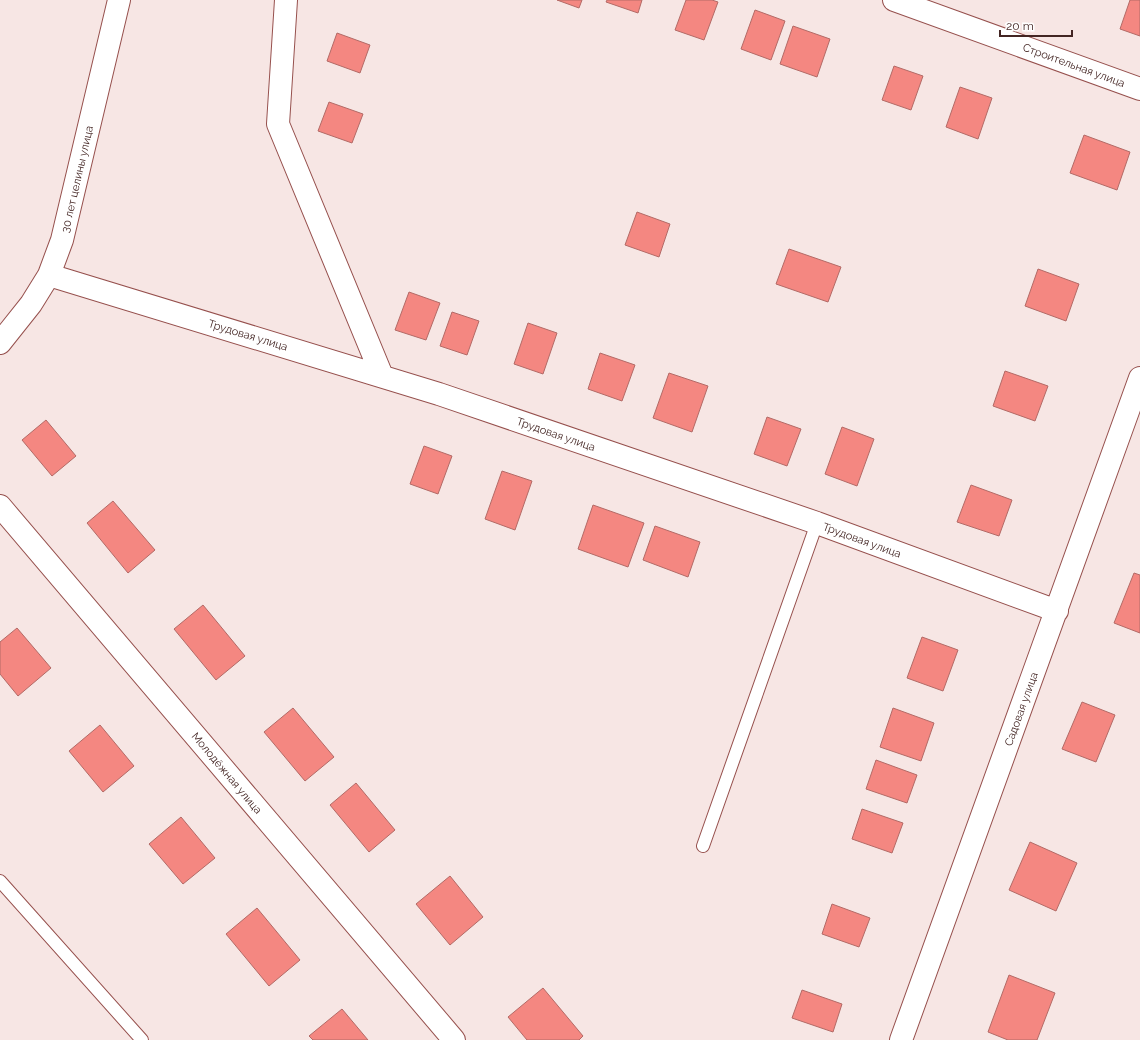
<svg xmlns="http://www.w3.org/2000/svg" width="1140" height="1040" viewBox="0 0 1140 1040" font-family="Raleway,sans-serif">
	<rect width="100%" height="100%" fill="#f7e6e4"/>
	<path fill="#f48781" stroke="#b36a66" d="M557 0H582L579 8Z
		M607 0H642L638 13 606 2Z
		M686 0H712L718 2 704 40 675 30Z
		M1130 0H1140V36L1120 29Z
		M755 10 785 21 771 60 741 49Z
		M793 26 830 39 817 77 780 64Z
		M337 33 370 45 360 73 327 61Z
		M894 66 923 76 911 110 882 100Z
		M960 87 992 98 978 139 946 127Z
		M329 102 363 114 352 143 318 131Z
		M1084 135 1130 152 1117 190 1070 173Z
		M637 212 670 224 659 257 625 245Z
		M789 249 841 267 828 302 776 284Z
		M1038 269 1079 284 1066 321 1025 306Z
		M409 292 440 303 426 340 395 330Z
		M452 312 479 321 467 355 440 346Z
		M528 323 557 333 543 374 514 364Z
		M600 353 635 365 622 401 588 389Z
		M1005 371 1048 386 1035 421 993 406Z
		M669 373 708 386 692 432 653 418Z
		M767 417 801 429 787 466 754 454Z
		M46 420 76 456 52 476 22 440Z
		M842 427 874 439 857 486 825 474Z
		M424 446 452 456 438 494 410 484Z
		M502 471 532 481 515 530 485 519Z
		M971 485 1012 500 999 536 957 522Z
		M113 501 155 550 128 573 87 523Z
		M593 505 644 523 628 567 578 549Z
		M655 526 700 542 688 577 643 560Z
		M1134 573 1140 575V633L1114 623Z
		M203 605 245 656 216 680 174 629Z
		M17 628 51 668 18 696 0 674V642Z
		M922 637 958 650 943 691 907 678Z
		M1082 702 1115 715 1096 762 1062 749Z
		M293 708 334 757 305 781 264 732Z
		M893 708 934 723 921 761 880 747Z
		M100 725 134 766 103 792 69 751Z
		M876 760 917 775 907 803 866 789Z
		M356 783 395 830 369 852 330 805Z
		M862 809 903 823 892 853 852 839Z
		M181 817 215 858 183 884 149 844Z
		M1030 842 1077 863 1056 911 1009 890Z
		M450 876 483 917 450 945 416 904Z
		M832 904 870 918 859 947 822 934Z
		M257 908 300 960 269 986 226 934Z
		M1009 975 1055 993 1037 1040H1008L988 1032Z
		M543 988 583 1036 579 1040H527L508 1017Z
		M802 990 842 1004 833 1032 792 1018Z
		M342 1009 368 1040H313L309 1036Z"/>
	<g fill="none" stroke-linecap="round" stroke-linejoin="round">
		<g stroke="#96504d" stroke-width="14">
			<path id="service" d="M703 846 817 523
				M0 881 142 1040"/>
		</g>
		<g stroke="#96504d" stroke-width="24">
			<path id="minor" d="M286 0 278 124 382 376
				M894 0 1140 89
				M49 275 439 394 817 523 1057 611
				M0 343 31 304 49 275 62 240 119 0
				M0 506 454 1040
				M901 1040 1140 378"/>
		</g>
		<use href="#service" stroke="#fff" stroke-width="12"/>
		<use href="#minor" stroke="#fff" stroke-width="22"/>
	</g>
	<g text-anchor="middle" stroke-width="3" stroke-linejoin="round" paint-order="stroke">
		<g font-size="11" fill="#432523" stroke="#fff">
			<text transform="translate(1074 65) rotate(20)" y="4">Строительная улица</text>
			<text transform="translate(77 179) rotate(-77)" y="4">30 лет целины улица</text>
			<text transform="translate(248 335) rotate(17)" y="4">Трудовая улица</text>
			<text transform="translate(556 434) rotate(19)" y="4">Трудовая улица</text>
			<text transform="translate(862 540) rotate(20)" y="4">Трудовая улица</text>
			<text transform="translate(1021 709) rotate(-70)" y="4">Садовая улица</text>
			<text transform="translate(227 773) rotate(50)" y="4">Молодёжная улица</text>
		</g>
	</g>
	<path d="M1000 30v6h72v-6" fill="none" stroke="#432523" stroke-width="2"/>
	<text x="1006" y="30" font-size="12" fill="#432523" stroke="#ffffff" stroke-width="3" paint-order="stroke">20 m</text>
</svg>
